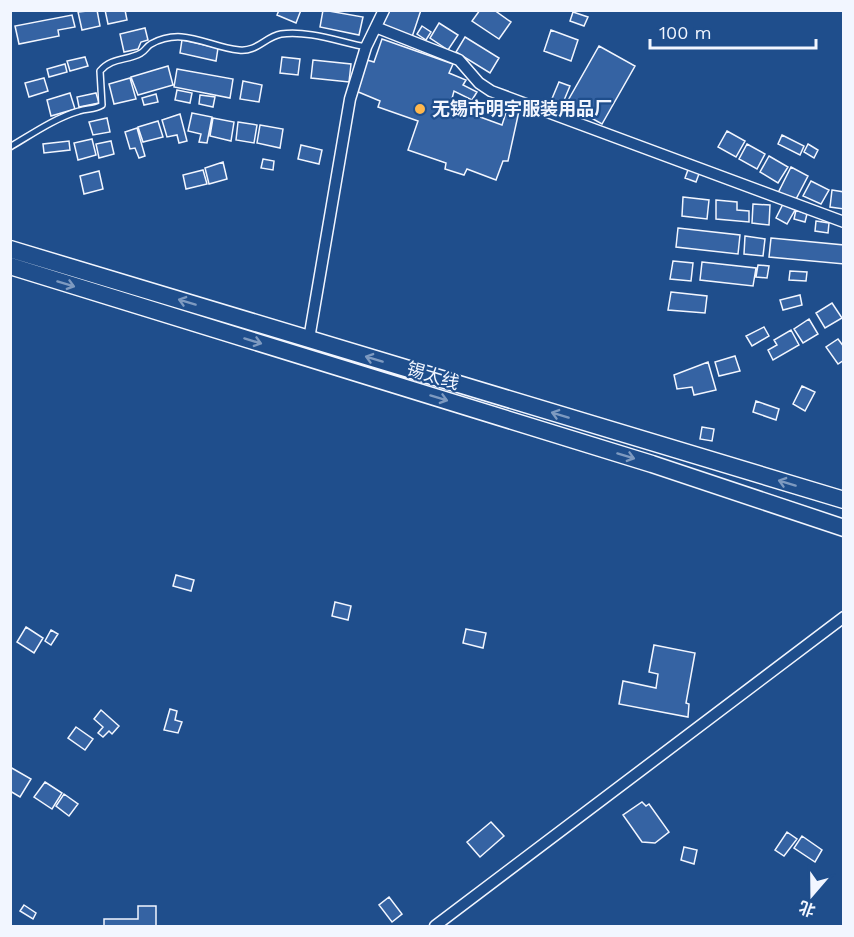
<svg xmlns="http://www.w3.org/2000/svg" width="854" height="937" viewBox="0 0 854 937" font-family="'Work Sans','Noto Sans SC',sans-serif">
	<rect width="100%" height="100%" fill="#1f4e8c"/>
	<path fill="#3563a3" stroke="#f2f6ff" stroke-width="1.5" d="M97 10 100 26 82 30 78 12Z
		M105 10H125L127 20 108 24Z
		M279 10H301L296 23 277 15Z
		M323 10 363 17 359 35 320 27Z
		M388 10H421L411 40 398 36 399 31 383 25Z
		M480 10H494L511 22 499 39 472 21Z
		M573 12 588 17 584 26 570 21Z
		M72 15 75 27 58 30 59 36 19 44 15 26Z
		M439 23 458 35 448 50 430 38Z
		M422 26 431 32 426 40 417 34Z
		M145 28 148 40 141 42 138 49 124 52 120 34Z
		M551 30 578 40 571 61 544 51Z
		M465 37 499 58 490 73 456 52Z
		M382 39 453 64 449 73 466 80 463 85 477 92 472 100 454 91 450 106 502 125 509 103 519 111 508 161H503L496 180 467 169 464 175 445 169 446 163 408 150 418 121 378 107 380 101 356 91 367 60 374 62Z
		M182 40 218 48 216 61 180 53Z
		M599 46 635 66 602 124 566 104Z
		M85 57 88 66 70 71 67 61Z
		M282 57 300 59 298 75 280 73Z
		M313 60 351 64 349 82 311 78Z
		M65 64 67 72 49 77 47 69Z
		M168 66 173 85 138 95 131 77Z
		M177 69 233 79 230 98 174 87Z
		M44 78 48 91 29 97 25 83Z
		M130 78 136 99 114 104 109 84Z
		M243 81 262 85 259 102 240 99Z
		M559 82 570 86 562 105 551 101Z
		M177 90 192 93 190 103 175 100Z
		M70 93 75 109 51 116 47 100Z
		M96 93 99 103 79 107 77 97Z
		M156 94 158 102 144 105 142 98Z
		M200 95 215 97 213 107 199 104Z
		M192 113 212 117 207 143 199 142 201 134 188 131Z
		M180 114 187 141 179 143 177 135 167 137 162 120Z
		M107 118 110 132 93 135 89 122Z
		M213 118 234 122 231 141 210 136Z
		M158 121 163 137 143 142 138 127Z
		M238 122 257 125 254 143 236 140Z
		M260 125 283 129 280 148 257 143Z
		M137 128 145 156 139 158 135 148 130 149 125 132Z
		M727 131 745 141 736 157 718 147Z
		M782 135 804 146 800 155 778 144Z
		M92 139 96 155 78 160 74 143Z
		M69 141 70 150 44 153 43 144Z
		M111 141 114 154 99 158 96 144Z
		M747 144 765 154 757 169 739 159Z
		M808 144 818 150 814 158 804 152Z
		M301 145 322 150 319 164 298 159Z
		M769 156 788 167 778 183 760 172Z
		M263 159 274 161 273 170 261 168Z
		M223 162 227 179 209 184 205 168Z
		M689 167 700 171 696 182 685 178Z
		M791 167 808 176 795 201 778 193Z
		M203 170 207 184 186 189 183 175Z
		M99 171 103 189 84 194 80 176Z
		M811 181 829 190 821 204 803 196Z
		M832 190 844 192V209L830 207Z
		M683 197 709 200 707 219 682 216Z
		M716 200 737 202V210L749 211V222L716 219Z
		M753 204 770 205 769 225 752 223Z
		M783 204 795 210 787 224 776 218Z
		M796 210 807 214 805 222 794 219Z
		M816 221 829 223 828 233 815 231Z
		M678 228 740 235 738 254 676 247Z
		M745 236 765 239 763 256 744 254Z
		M771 238 844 245V264L769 257Z
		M673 261 693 263 691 281 670 279Z
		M702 262 756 268 753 286 700 280Z
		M758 265 769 266 767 278 756 277Z
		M790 271 807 272 806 281 789 280Z
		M671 292 707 296 705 313 668 310Z
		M800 295 802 305 783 310 780 300Z
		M832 303 842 318 825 328 816 313Z
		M809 319 818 334 803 343 794 329Z
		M764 327 769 336 752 346 746 336Z
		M791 330 799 345 773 360 768 350 777 345 774 340Z
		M838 339 844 347V360L838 364 826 347Z
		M735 356 740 371 719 376 715 362Z
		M708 362 716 390 694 395 692 387 677 389 674 375Z
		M802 386 815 392 805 411 793 404Z
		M756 401 779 409 776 420 753 412Z
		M702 427 714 429 712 441 700 439Z
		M176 575 194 580 191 591 173 586Z
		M335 602 351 606 348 620 332 616Z
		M26 627 43 638 34 653 17 642Z
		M466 629 486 633 483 648 463 643Z
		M51 630 58 634 51 645 45 641Z
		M654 645 695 653 686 703 689 704 688 717 619 704 623 681 656 688 658 674 649 672Z
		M170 709 177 711 175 720 182 722 178 733 164 730Z
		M101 710 119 726 112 734 109 731 103 737 98 733 103 727 94 719Z
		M76 727 93 739 85 750 68 738Z
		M10 767 31 779 20 797 10 791Z
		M45 782 62 793 52 809 34 797Z
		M64 794 78 804 69 816 56 806Z
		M642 802 646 806 649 804 669 832 655 843 642 842 623 815Z
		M491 822 504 836 480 857 467 842Z
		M787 832 797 839 784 856 775 850Z
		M802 836 822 850 815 862 794 848Z
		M684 847 697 850 694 864 681 860Z
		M389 897 402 914 392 922 379 905Z
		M24 905 36 913 33 919 20 911Z
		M138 906H156V926H104V919H138Z"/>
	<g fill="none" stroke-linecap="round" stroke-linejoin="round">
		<g stroke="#f2f6ff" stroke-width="8">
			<path id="service" d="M10 147C32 134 55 118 79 111 88 108 94 110 102 105L100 71C112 57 127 61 141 53 145 51 147 46 151 44 183 26 208 47 239 50 257 52 265 37 281 34 308 30 340 42 366 47"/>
		</g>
		<g stroke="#f2f6ff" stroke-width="13">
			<path id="minor" d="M378 28 459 60 479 83 491 91 844 222
				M309 339 350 99 366 47 384 10
				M435 926 844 617"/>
		</g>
		<g stroke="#f2f6ff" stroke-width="19">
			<path id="primary" d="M10 249 844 500
				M10 266 652 464 844 528"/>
		</g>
		<use href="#service" stroke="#1f4e8c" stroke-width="5"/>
		<use href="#minor" stroke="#1f4e8c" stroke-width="10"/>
		<use href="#primary" stroke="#1f4e8c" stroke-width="16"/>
	</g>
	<defs><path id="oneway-shaft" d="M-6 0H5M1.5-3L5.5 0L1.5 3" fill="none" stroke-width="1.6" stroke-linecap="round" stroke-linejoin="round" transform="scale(1.5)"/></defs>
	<g stroke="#7e9ac0">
		<use href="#oneway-shaft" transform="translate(66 284) rotate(17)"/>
		<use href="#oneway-shaft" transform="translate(187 302) rotate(-163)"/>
		<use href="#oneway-shaft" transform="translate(253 341) rotate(17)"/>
		<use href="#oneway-shaft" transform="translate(374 359) rotate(-163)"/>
		<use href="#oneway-shaft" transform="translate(439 398) rotate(17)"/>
		<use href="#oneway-shaft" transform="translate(560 415) rotate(-163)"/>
		<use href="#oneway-shaft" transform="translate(626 456) rotate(17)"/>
		<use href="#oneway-shaft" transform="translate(787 483) rotate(-163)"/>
	</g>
	<circle fill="#ffb74d" stroke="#1f4e8c" stroke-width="2" cx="420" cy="109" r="6"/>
	<g text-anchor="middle" stroke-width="4.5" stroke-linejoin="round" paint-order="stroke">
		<g font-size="18" font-weight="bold" fill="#f2f6ff" stroke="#1f4e8c" text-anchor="start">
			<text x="432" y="115">无锡市明宇服装用品厂</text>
		</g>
		<g font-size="18" fill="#f2f6ff" stroke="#1f4e8c">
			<text transform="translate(433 376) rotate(17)" y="6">锡太线</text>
		</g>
	</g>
	<rect width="854" height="937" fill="none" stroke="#f2f6ff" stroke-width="24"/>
	<g transform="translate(812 895) rotate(200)" stroke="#1f4e8c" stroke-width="4.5" paint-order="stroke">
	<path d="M0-4.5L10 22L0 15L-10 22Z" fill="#f2f6ff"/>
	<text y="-9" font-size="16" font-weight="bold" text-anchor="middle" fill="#f2f6ff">北</text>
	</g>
	<path d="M650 39v9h166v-9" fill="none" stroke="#f2f6ff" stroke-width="3"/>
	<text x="659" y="39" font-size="18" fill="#f2f6ff" stroke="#1f4e8c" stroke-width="4.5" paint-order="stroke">100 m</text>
</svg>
